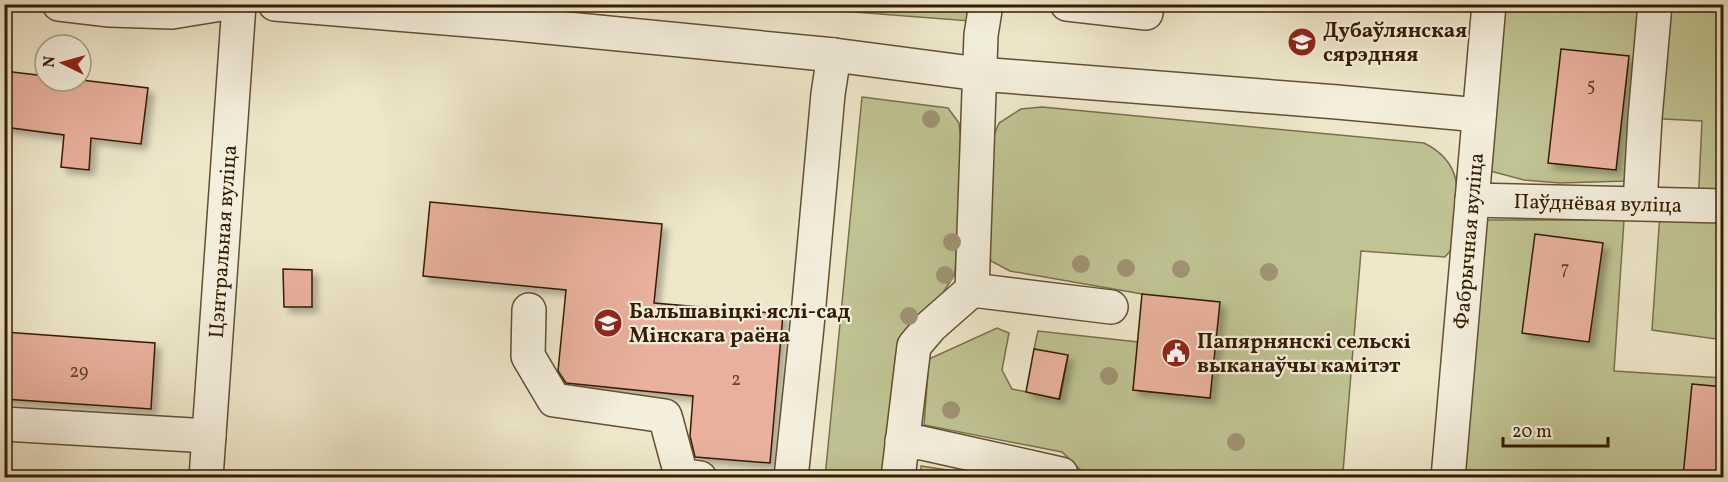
<svg xmlns="http://www.w3.org/2000/svg" width="1728" height="482" viewBox="0 0 1728 482" font-family="Vollkorn,serif">
	<defs>
		<filter id="shadow"><feDropShadow dx="5.5" dy="5.5" stdDeviation="3" flood-color="#0004"/></filter>
	</defs>
	<rect width="100%" height="100%" fill="#eee7ca"/>
	<filter id="stains"><feTurbulence type="fractalNoise" baseFrequency=".00333" numOctaves="4"/><feColorMatrix values="0 0 0 0 .2 0 0 0 0 .09 0 0 0 0 .02 0 0 0 .5 -.17"/></filter>
	<radialGradient id="worn" r=".72"><stop offset=".6" stop-color="#630" stop-opacity="0"/><stop offset="1" stop-color="#630" stop-opacity=".3"/></radialGradient>
	<path fill="#c0c392" stroke="#7a7049" stroke-width="1.5" d="M763 5H985L983 22Z
		M1489 5H1642L1626 181 1560 183 1524 180 1475 167Z
		M1654 5H1723V206H1698L1702 121 1645 118Z
		M862 97 948 108 959 123 962 150 955 274 932 310 896 352 882 477 825 478Z
		M1042 107 1424 143C1471 166 1456 206 1452 249L1445 257 1361 251 1343 472 1405 477H1088L1062 452 924 425 929 359 997 328 1009 333 1002 370 1012 389 1060 399 1068 355 1034 349 1038 331 1138 342 1133 390 1210 398 1142 294 1010 271 991 261 983 239 991 142 999 123 1021 109Z
		M1660 213 1723 215V340L1652 330Z
		M1483 220H1624L1614 371 1723 378V477L1462 478Z
		M921 466 995 477H921Z"/>
	<path fill="#e9b19d" stroke="#351c00" stroke-width="1.5" filter="url(#shadow)" d="M1561 49 1629 56 1616 170 1548 163Z
		M4 71 45 76V81L81 80 148 88 141 144 91 138 89 170 61 167 64 135 4 127Z
		M430 202 662 224 654 303 783 314 770 463 695 457 690 436 693 396 566 383 558 371 566 290 423 276Z
		M1535 234 1603 243 1589 342 1522 333Z
		M283 269 312 270V307H284Z
		M1142 294 1220 302 1210 398 1133 390Z
		M4 332 155 343 151 409 4 399Z
		M1034 349 1068 355 1059 399 1026 392Z
		M1692 384 1724 387V477H1683Z"/>
	<g fill="none" stroke-linecap="round" stroke-linejoin="round">
		<g stroke="#634f32" stroke-width="36">
			<g id="minor">
				<path d="M59 4 110 10 172 12 221 4"/>
				<path d="M275 4 516 24 834 55 979 74 1337 102 1479 115"/>
				<path d="M1067 4 1146 13"/>
				<path id="s1" d="M1472 200 1724 206"/>
				<path d="M1640 203 1645 118 1655 4"/>
				<path d="M972 290 1111 307"/>
				<path d="M529 310 528 356 554 400 665 416 681 475 700 478"/>
				<path d="M4 424 209 436"/>
				<path d="M902 441 922 443 1061 474 1062 478"/>
				<path id="s2" d="M206 478 239 4"/>
				<path d="M791 478 807 326 828 94 834 55"/>
				<path d="M898 478 914 346 931 326 972 290 981 35 986 4"/>
				<path id="s3" d="M1448 478 1489 4"/>
			</g>
		</g>
		<use href="#minor" stroke="#f4efdd" stroke-width="33"/>
	</g>
	<g fill="#9f9373">
		<circle cx="931" cy="119" r="9"/>
		<circle cx="952" cy="242" r="9"/>
		<circle cx="1081" cy="264" r="9"/>
		<circle cx="1126" cy="268" r="9"/>
		<circle cx="1181" cy="269" r="9"/>
		<circle cx="1269" cy="272" r="9"/>
		<circle cx="945" cy="275" r="9"/>
		<circle cx="909" cy="316" r="9"/>
		<circle cx="1109" cy="376" r="9"/>
		<circle cx="951" cy="410" r="9"/>
		<circle cx="1236" cy="442" r="9"/>
	</g>
	<defs>
		<g id="school-disc" transform="scale(1.5)"><circle r="9.5" fill="#8f2418" stroke="#f4efdd"/><path d="M0-5L7-2L0 1L-7-2ZM-4 1L0 2.5L4 1V4Q0 6-4 4Z" fill="#fff"/></g>
		<g id="civic-disc" transform="scale(1.5)"><circle r="9.5" fill="#8f2418" stroke="#f4efdd"/><path d="M-.6-6.5H3V-4.5H.6V-3L4-1V1h2V6H-6V1h2V-1L-.6-3ZM-1.2 2.5V6h2.4V2.5Z" fill="#fff"/></g>
	</defs>
	<g fill-rule="evenodd">
		<use href="#school-disc" x="1302" y="42"/>
		<use href="#school-disc" x="608" y="323"/>
		<use href="#civic-disc" x="1176" y="353"/>
	</g>
	<g text-anchor="middle" stroke-width="4.5" stroke-linejoin="round" paint-order="stroke">
		<g font-size="18" fill="#624127">
			<text x="1591" y="91">5</text>
			<text x="1565" y="274">7</text>
			<text x="79" y="377">29</text>
			<text x="736" y="385">2</text>
		</g>
		<g font-size="21" font-weight="bold" fill="#351c00" stroke="#f4efdd" text-anchor="start">
			<text x="1323" y="37">Дубаўлянская<tspan x="1323" dy="24">сярэдняя</tspan></text>
			<text x="629" y="318">Бальшавіцкі яслі-сад<tspan x="629" dy="24">Мінскага раёна</tspan></text>
			<text x="1197" y="348">Папярнянскі сельскі<tspan x="1197" dy="24">выканаўчы камітэт</tspan></text>
		</g>
		<g font-size="21" fill="#351c00" stroke="#f4efdd">
			<text dy="7" stroke="none"><textPath href="#s1" startOffset="126">Паўднёвая вуліца</textPath></text>
			<text dy="7" stroke="none"><textPath href="#s2" startOffset="237">Цэнтральная вуліца</textPath></text>
			<text dy="7" stroke="none"><textPath href="#s3" startOffset="238">Фабрычная вуліца</textPath></text>
		</g>
	</g>
	<rect width="1728" height="482" fill="none" stroke="#eee7ca" stroke-width="24"/>
	<rect x="6" y="6" width="1716" height="470" fill="none" stroke="#351c00" stroke-width="3"/>
	<rect x="12" y="12" width="1704" height="458" fill="none" stroke="#351c00" stroke-width="1.5"/>
	<g transform="translate(63 63) rotate(275)"><circle r="28" fill="#f4efdd" stroke="#a89b85" stroke-width="1.5"/>
	<path d="M0-4.5L10 22L0 15L-10 22Z" fill="#8f2418"/>
	<text y="-9" font-size="16" font-weight="bold" text-anchor="middle" fill="#351c00">N</text>
	</g>
	<path d="M1503 437v9h105v-9" fill="none" stroke="#351c00" stroke-width="3"/>
	<text x="1512" y="437" font-size="18" fill="#351c00" stroke="#f4efdd" stroke-width="4.5" paint-order="stroke">20 m</text>
	<rect width="100%" height="100%" filter="url(#stains)"/>
	<rect width="100%" height="100%" fill="url(#worn)"/>
</svg>
